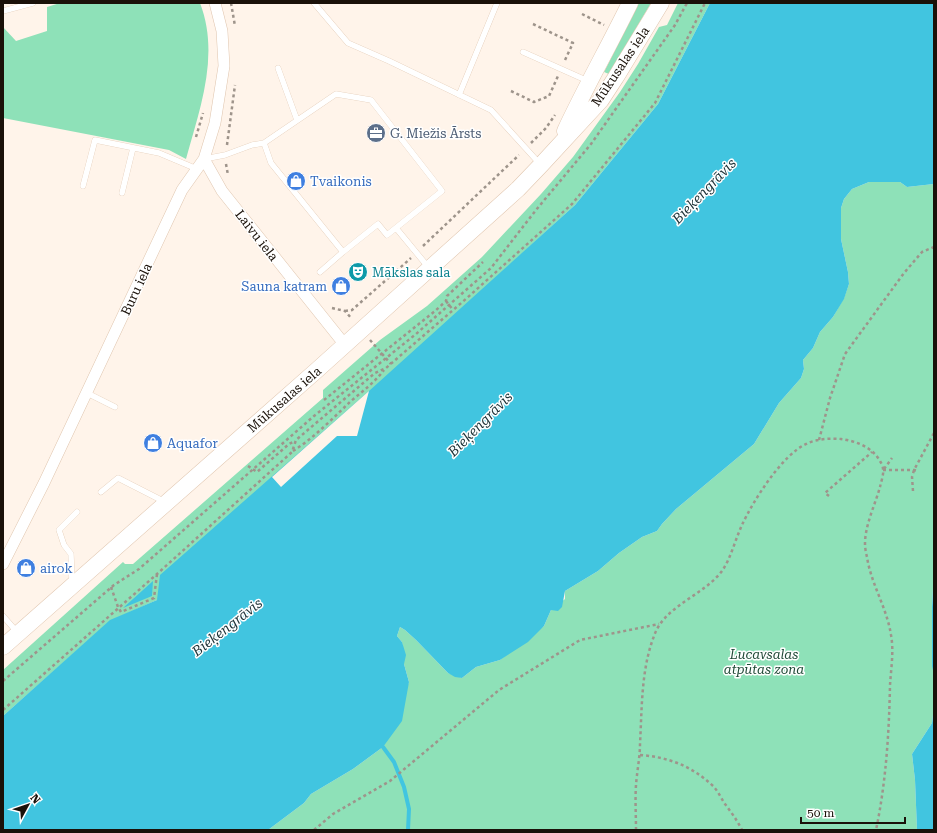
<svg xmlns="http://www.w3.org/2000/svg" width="937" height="833" viewBox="0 0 937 833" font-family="'Roboto Serif',serif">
	<rect width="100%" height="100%" fill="#fff4ea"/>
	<path fill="#8ee1b8" d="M60 3H200C220 55 200 108 186 159L169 150 3 118V27L16 41 47 31V7Z
		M639 3H651L609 74 604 72Z
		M678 3H710L658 104 575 205 505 269 157 600 110 621 3 716V670L123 562 125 564H133L323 398V390L380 340 427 306 482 257 541 194 573 157 620 92 638 64 659 27 667 25Z
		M869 182H900L907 187 934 184V570L932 607 934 707 932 723 912 754 915 780 917 830H268L304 803 311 794 353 769 383 747 409 682 404 664 402 642 397 636 400 627 405 630 416 640 448 673 462 678 476 667 500 660 544 626 551 610 565 599V591L598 571 619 553 642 537 657 531 662 524 676 509 754 444 779 403 801 378 804 369 803 360 813 348 820 332 833 317 844 298 849 284 848 272 841 239V208L844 199 852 189Z"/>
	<path fill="#41c5e0" d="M710 3H934V184L907 187 900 182H869L852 189 844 199 841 208V239L848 272 849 284 844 299 833 317 820 332 813 348 803 360 804 369 801 378 779 403 754 444 676 509 662 524 657 531 642 537 619 553 598 571 565 591 562 607 558 611 551 610 544 626 528 642 500 660 476 667 462 678 455 677 448 673 416 640 405 630 400 627 397 636 402 642 406 655 404 664 409 682 402 721 383 747 353 769 311 794 304 803 268 830H3V716L110 620 157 600 160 575 369 391 575 205 658 104Z
		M934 570V675L932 666V607Z
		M153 581 152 596 123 608Z
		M934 707V830H917L915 780 912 754 932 723Z"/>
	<path fill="#fff4ea" d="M369 391 357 436H337L281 487 272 477Z"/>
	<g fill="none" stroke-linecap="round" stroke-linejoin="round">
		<path stroke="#41c5e0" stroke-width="4" d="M383 747 394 762 404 787 409 809 408 830"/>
		<g stroke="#e0c6af" stroke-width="6">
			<path id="lane" d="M314 3 348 43 389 61 491 110 540 164
				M3 11 33 3
				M523 52 588 81
				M278 68 297 120
				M459 95 497 3
				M204 159 225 155 252 145 264 143 336 94 371 100 442 191 387 235 378 224 343 252 271 163 264 143
				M83 186 95 140 159 153 197 169
				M122 193 133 148
				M396 228 429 268
				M320 272 343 252
				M87 393 115 407
				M101 492 118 478 165 502
				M72 582 71 554 64 545 59 530 77 512
				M3 616 17 632"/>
		</g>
		<g stroke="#e0c6af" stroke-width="12">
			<path id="street" d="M204 159 222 191 345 345
				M3 564 44 483 182 190 204 159 215 123 224 66 222 31 215 3"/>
		</g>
		<g stroke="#e0c6af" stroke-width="17">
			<path id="secondary" d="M565 131C585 88 609 46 630 3
				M3 647 317 370 518 189 541 165 601 100 616 77 661 3"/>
		</g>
		<path stroke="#9e948b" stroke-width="2.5" stroke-dasharray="3 3" stroke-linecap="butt" d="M231 3 235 26
			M582 14 604 25
			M533 24 573 43 565 60
			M511 91 534 102 549 96 558 76
			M196 137 203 113
			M531 143 546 128 555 115
			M227 145 235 85
			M226 164 228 175
			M423 246 519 155
			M446 301 453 310
			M332 308 345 311 352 319
			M345 311 352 310 411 258
			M370 340 391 364
			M324 400 435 311 446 301 447 296 483 262
			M819 440 830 398 845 354 904 273 922 252 934 247
			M293 451C314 438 333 418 351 401 363 391 375 382 384 370
			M248 466 257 472 289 444 295 441
			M884 469 892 458
			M883 470H914L918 471
			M913 491 912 477 914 470 934 433
			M829 496 825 493 872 452
			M111 587 118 607 121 612 154 598 157 574
			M3 681 114 585 139 569 314 416 416 334 491 268 536 210 591 144 675 25 687 3
			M3 710 157 574 292 452 296 440 375 373 386 368 467 298 572 204 655 103 705 3
			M640 755C668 757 692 766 713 786 718 791 721 798 725 804 731 812 737 820 742 830
			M314 830 333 814 390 781 499 690 580 640 659 624
			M636 830C636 815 635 800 636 785 637 771 640 757 640 744 642 708 641 670 654 636 664 606 703 596 722 571 731 558 735 540 742 525 753 501 782 455 806 444 816 439 830 438 841 439 856 441 872 447 880 461 881 463 883 466 883 469 884 474 881 482 880 487 875 505 865 525 865 544 865 548 866 553 867 557 871 584 887 608 891 635 894 651 891 669 890 685 889 734 886 782 876 830"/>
		<use href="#lane" stroke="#fff" stroke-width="5.5"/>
		<use href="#street" stroke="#fff" stroke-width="11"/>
		<use href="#secondary" stroke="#fff" stroke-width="16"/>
	</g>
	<defs>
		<g id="office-disc" transform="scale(1)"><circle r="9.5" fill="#5c6f8a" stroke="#fff"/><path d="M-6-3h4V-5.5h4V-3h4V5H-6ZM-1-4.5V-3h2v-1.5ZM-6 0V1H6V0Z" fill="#fff"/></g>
		<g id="shop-disc" transform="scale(1)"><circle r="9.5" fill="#3f7fe0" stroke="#fff"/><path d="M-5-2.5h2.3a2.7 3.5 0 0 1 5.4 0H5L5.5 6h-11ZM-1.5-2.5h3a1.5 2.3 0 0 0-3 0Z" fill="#fff"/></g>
		<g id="theatre-disc" transform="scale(1)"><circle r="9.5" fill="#0f9aa8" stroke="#fff"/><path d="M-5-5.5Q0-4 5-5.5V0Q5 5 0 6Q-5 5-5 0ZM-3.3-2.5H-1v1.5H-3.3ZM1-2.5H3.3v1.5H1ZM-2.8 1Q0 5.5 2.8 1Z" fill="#fff"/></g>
	</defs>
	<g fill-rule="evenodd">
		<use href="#office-disc" x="376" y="133"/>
		<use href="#shop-disc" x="296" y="181"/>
		<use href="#theatre-disc" x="358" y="272"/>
		<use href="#shop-disc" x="341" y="286"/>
		<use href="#shop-disc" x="153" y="443"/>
		<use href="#shop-disc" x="26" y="568"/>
	</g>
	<g text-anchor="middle" stroke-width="3" stroke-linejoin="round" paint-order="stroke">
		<g font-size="13" fill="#1a1109" stroke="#fff">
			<text transform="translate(620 66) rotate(-56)" y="5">Mūkusalas iela</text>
			<text transform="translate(257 235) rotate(52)" y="5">Laivu iela</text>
			<text transform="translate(136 289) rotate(-65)" y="5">Buru iela</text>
			<text transform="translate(284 399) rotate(-41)" y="5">Mūkusalas iela</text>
		</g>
		<g font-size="13" fill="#4e5e75" stroke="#fff" text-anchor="start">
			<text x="390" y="138">G. Miežis Ārsts</text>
		</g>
		<g font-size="13" fill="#366cbe" stroke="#fff" text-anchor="start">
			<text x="310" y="186">Tvaikonis</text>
			<text x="327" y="291" text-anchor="end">Sauna katram</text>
			<text x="167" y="448">Aquafor</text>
			<text x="40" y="573">airok</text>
		</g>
		<g font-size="13" fill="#0d838f" stroke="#fff" text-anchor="start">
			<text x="372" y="277">Mākslas sala</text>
		</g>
		<g font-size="13" font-style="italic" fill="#204a37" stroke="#fff">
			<text x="764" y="659">Lucavsalas<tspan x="764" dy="15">atpūtas zona</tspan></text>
		</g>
		<g font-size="14" font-style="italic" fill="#1c3237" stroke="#fff">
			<text transform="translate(704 191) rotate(-46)" y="5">Bieķengrāvis</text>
			<text transform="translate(480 424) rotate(-45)" y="5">Bieķengrāvis</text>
			<text transform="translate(227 627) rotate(-38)" y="5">Bieķengrāvis</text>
		</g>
	</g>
	<rect width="937" height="833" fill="none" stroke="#1a1109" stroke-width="8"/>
	<g transform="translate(28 805) rotate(50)" stroke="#ffffff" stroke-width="3" paint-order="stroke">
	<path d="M0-3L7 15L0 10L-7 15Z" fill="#1a1109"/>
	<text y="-6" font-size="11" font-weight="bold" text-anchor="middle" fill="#1a1109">N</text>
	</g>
	<path d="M801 817v6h104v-6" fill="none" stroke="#1a1109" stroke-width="2"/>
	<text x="807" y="817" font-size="12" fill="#1a1109" stroke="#ffffff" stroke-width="3" paint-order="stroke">50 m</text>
</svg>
